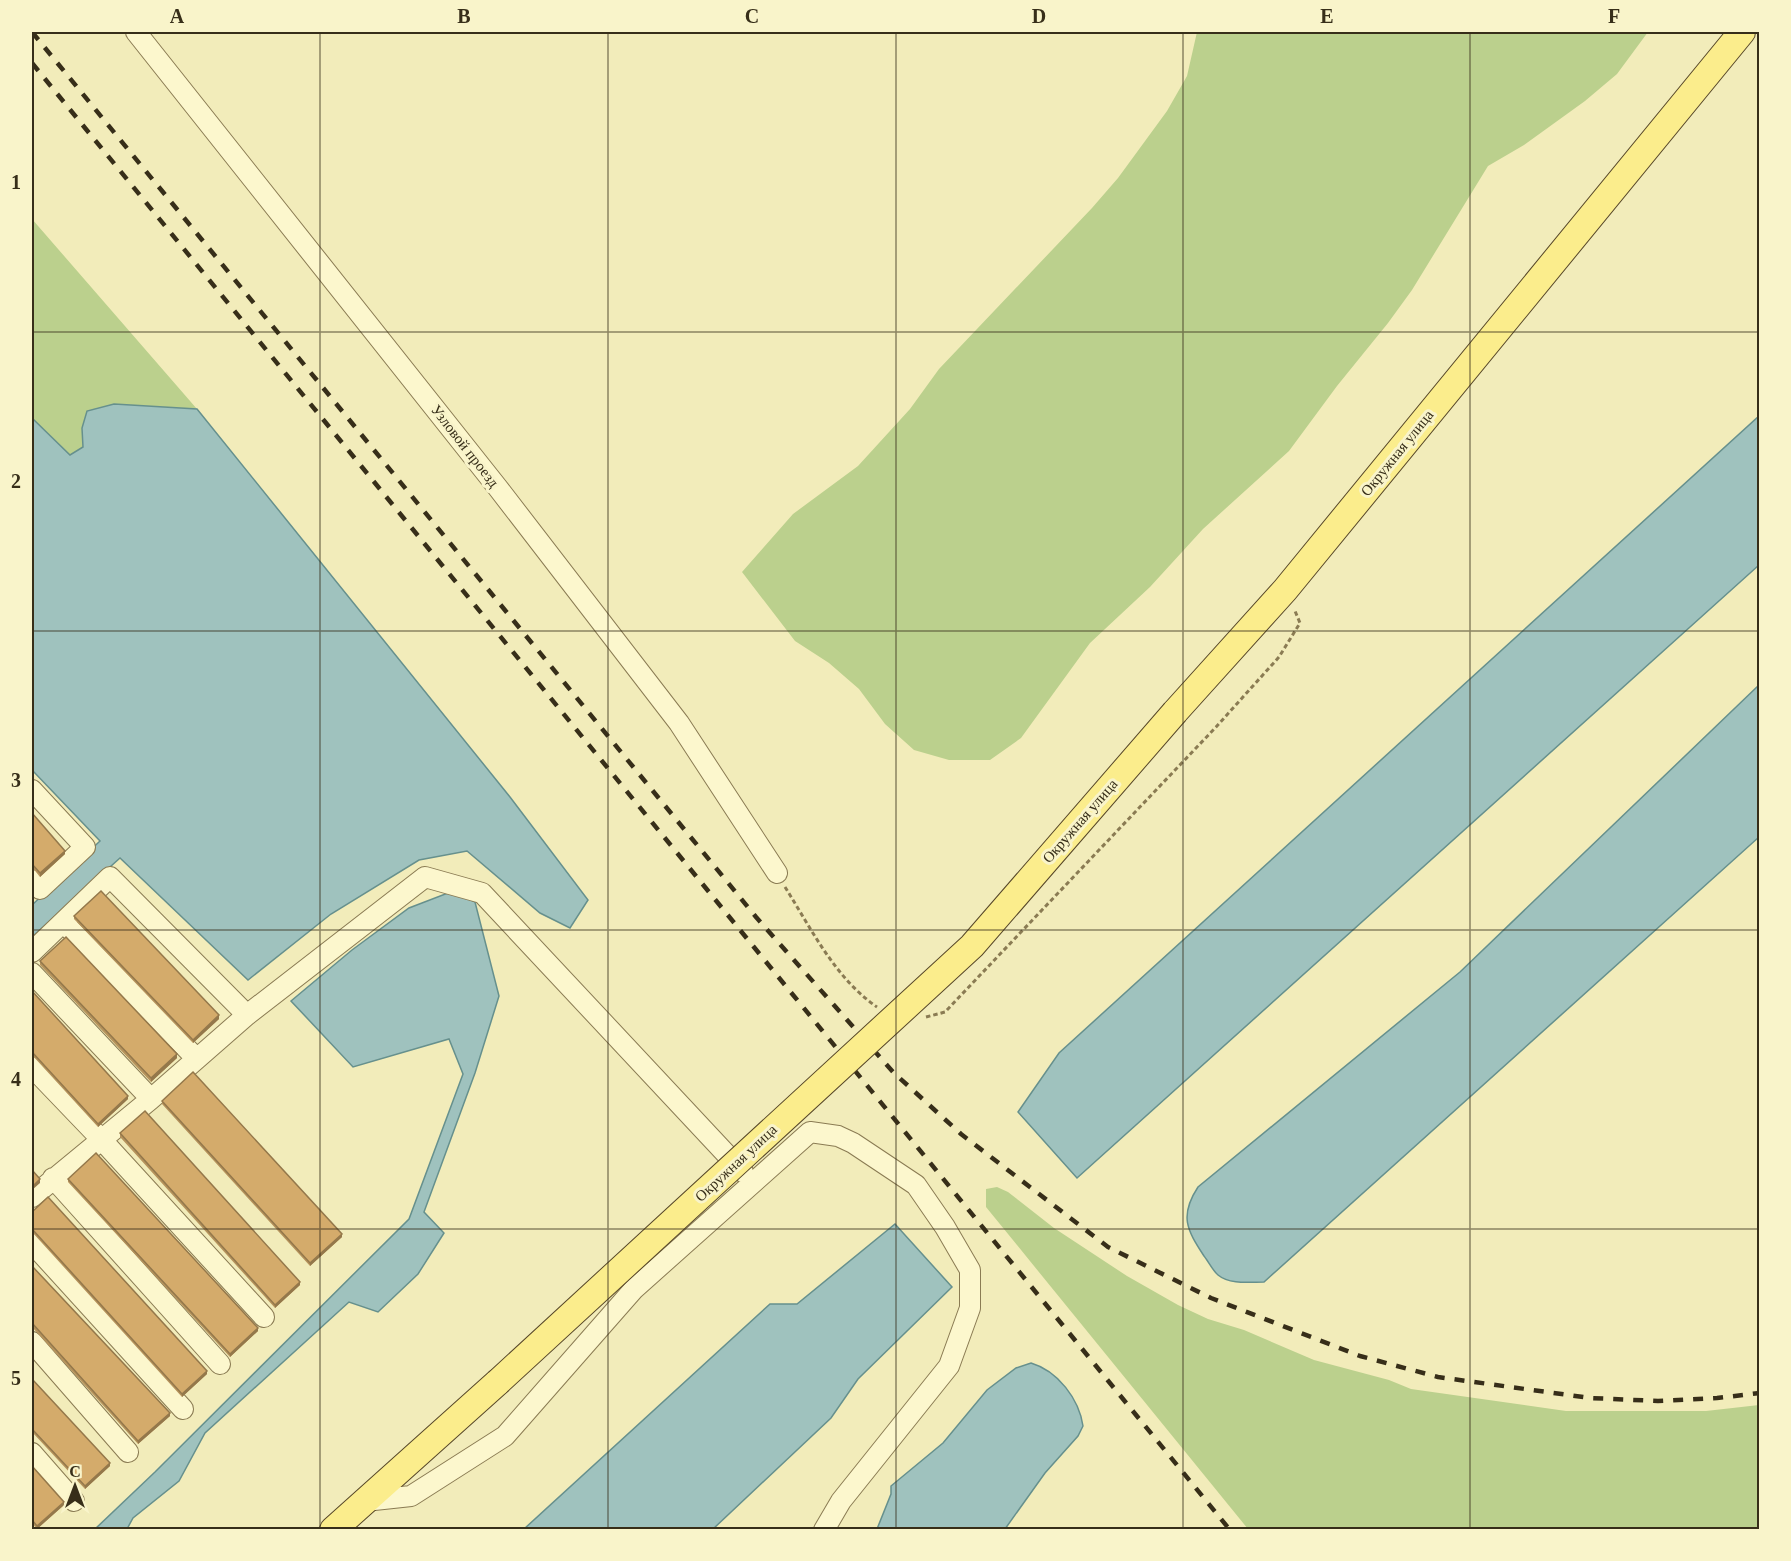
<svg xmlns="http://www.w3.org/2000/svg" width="1791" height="1561" viewBox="0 0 1791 1561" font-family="'Times New Roman',serif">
	<rect width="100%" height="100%" fill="#f2ecba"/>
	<path fill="#bbd08d" d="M1197 32H1648L1617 74 1585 101 1524 145 1488 166 1412 290 1388 323 1337 386 1289 451 1203 529 1150 587 1090 643 1021 738 990 760H949L914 750 885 724 859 689 829 663 795 641 742 572 793 514 858 466 910 409 939 369 1092 208 1118 178 1167 111 1187 76Z
		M32 219 197 409 114 404 82 428 83 448 70 455 32 418Z
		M997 1187 1008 1192 1054 1228 1127 1276 1178 1305 1208 1319 1244 1330 1314 1360 1389 1380 1411 1389 1566 1411H1706L1759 1405V1529H1248L986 1207V1189Z"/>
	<path fill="#9fc2be" stroke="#66908d" stroke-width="1.5" d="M114 404 197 409 510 797 588 900 570 928 540 913 467 851 419 860 331 914 248 980 120 858 32 937V905L100 841 32 770V418L70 455 83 447 82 428 87 411Z
		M1759 416V565L1077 1178 1018 1112 1059 1053Z
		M1759 685V837L1264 1282C1250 1282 1230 1285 1218 1275 1213 1271 1208 1261 1204 1256 1187 1230 1179 1216 1198 1187L1460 972Z
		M453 891 475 902 499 996 475 1073 424 1212 444 1233 418 1274 378 1312 349 1302 205 1433 179 1481 133 1518 127 1529 94 1530 155 1472 409 1219 463 1074 449 1039 353 1067 291 1001 352 950 409 908Z
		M895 1224 952 1287 858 1379 831 1418 713 1529H524L770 1304H797Z
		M1031 1363C1058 1371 1079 1399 1083 1426L1078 1436 1045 1473 1005 1529H877L891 1494V1486L943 1443 987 1390 1016 1368Z"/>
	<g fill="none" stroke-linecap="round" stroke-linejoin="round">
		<g stroke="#8a7b53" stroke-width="22">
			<path id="minor" d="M136 32 498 488 679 723 777 873
				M32 790 85 847 40 889 32 880
				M64 923 196 1058
				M32 952 110 877 247 1015 151 1099 32 973
				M247 1015 425 877 482 893 743 1172
				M32 1067 101 1139 264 1317
				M53 1178 220 1364
				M32 1197 151 1099
				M32 1243 183 1409
				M32 1342 128 1452
				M32 1453 74 1501
				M365 1501 411 1496 505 1436 634 1289 810 1132 838 1136 853 1143 916 1185 945 1227 970 1270V1308L949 1366 841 1501 824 1530"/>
		</g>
		<g stroke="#574728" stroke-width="28">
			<path id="major" d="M1175 712 1285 590 1742 32
				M333 1530 498 1382"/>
		</g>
		<path stroke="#8a7b53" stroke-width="3" stroke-dasharray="4.5 3" stroke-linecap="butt" d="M785 887C812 930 835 978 877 1007
			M926 1017 945 1012 1216 727 1279 657 1300 623 1295 611"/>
		<use href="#minor" stroke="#fcf7cd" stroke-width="20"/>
		<use href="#major" stroke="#fbed8c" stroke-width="26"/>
		<path stroke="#372e19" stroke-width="4.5" stroke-dasharray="10 10" stroke-linecap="butt" d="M32 32 756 917 893 1072 961 1134 1108 1247 1211 1298 1360 1356 1438 1377 1590 1398 1658 1401 1717 1398 1760 1393
			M32 63 1230 1530"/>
		<g stroke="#574728" stroke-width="28" stroke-linecap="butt">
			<path id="major-bridge" d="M498 1382 972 946 1175 712"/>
		</g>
		<use href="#major-bridge" stroke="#fbed8c" stroke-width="26"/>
	</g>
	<path fill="#b6935c" d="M32 813 65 854 40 877 32 867Z
		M74 916 219 1019 193 1043 74 919Z
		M40 961 177 1058 151 1082 40 965Z
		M32 991 128 1099 98 1127 32 1055Z
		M162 1101 342 1237 310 1266 162 1104Z
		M120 1133 300 1285 275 1308 120 1137Z
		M68 1179 258 1331 230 1357 68 1182Z
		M32 1212 207 1374 182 1397 32 1232Z
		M32 1266 170 1416 138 1444 32 1327Z
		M32 1379 110 1466 85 1489 32 1432Z
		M32 1466 64 1505 37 1529 32 1523Z"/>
	<path fill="#94784b" d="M65 851V854L40 877V873Z
		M219 1015V1019L193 1043V1040Z
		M177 1054V1058L151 1082V1078Z
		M128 1096V1099L98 1127V1124Z
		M40 1179V1183L32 1190V1187Z
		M342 1234V1237L310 1266V1263Z
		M300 1282V1285L275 1308V1305Z
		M258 1328V1331L230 1357V1354Z
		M207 1371V1374L182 1397V1394Z
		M170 1413V1416L138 1444V1441Z
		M110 1463V1466L85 1489V1486Z
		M64 1502V1505L37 1529V1526Z"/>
	<path fill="#d4ab6b" stroke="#94784b" stroke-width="1.5" d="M32 813 65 851 40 873 32 864Z
		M101 891 219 1015 193 1040 74 916Z
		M66 937 177 1054 151 1078 40 961Z
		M32 991 128 1096 98 1124 32 1052Z
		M193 1072 342 1234 310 1263 162 1101Z
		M145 1111 300 1282 275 1305 120 1133Z
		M96 1153 258 1328 230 1354 68 1179Z
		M32 1170 40 1179 32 1187Z
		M48 1197 207 1371 182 1394 32 1229V1212Z
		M32 1266 170 1413 138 1441 32 1323Z
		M32 1379 110 1463 85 1486 32 1429Z
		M32 1466 64 1502 37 1526 32 1520Z"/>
	<path fill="none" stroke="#372e19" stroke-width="1.5" stroke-opacity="0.55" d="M320 32V1530M608 32V1530M896 32V1530M1183 32V1530M1470 32V1530M32 332H1760M32 631H1760M32 930H1760M32 1229H1760"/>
	<g text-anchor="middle" stroke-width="6" stroke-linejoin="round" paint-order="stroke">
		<g font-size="15" fill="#372e19" stroke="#f9f4ca">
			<text transform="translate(465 446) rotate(52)" y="5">Узловой проезд</text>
			<text transform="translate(1397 453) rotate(-51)" y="5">Окружная улица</text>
			<text transform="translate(1080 821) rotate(-49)" y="5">Окружная улица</text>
			<text transform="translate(736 1163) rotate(-43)" y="5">Окружная улица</text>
		</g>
	</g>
	<rect width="1791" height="1561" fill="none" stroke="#f9f4ca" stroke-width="66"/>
	<g transform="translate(75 1486)" stroke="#f9f4ca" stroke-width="4.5" paint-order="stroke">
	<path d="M0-4.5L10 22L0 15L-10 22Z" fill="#372e19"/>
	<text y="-9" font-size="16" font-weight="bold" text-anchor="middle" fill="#372e19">С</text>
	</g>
	<rect x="33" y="33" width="1725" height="1495" fill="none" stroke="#372e19" stroke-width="2"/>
	<g font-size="20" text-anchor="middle" font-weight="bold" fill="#372e19">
		<text x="177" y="23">A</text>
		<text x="464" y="23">B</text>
		<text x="752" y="23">C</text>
		<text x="1039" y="23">D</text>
		<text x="1327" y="23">E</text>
		<text x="1614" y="23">F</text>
		<text x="16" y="189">1</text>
		<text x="16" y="488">2</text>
		<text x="16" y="787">3</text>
		<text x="16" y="1086">4</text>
		<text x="16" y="1385">5</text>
	</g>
</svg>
